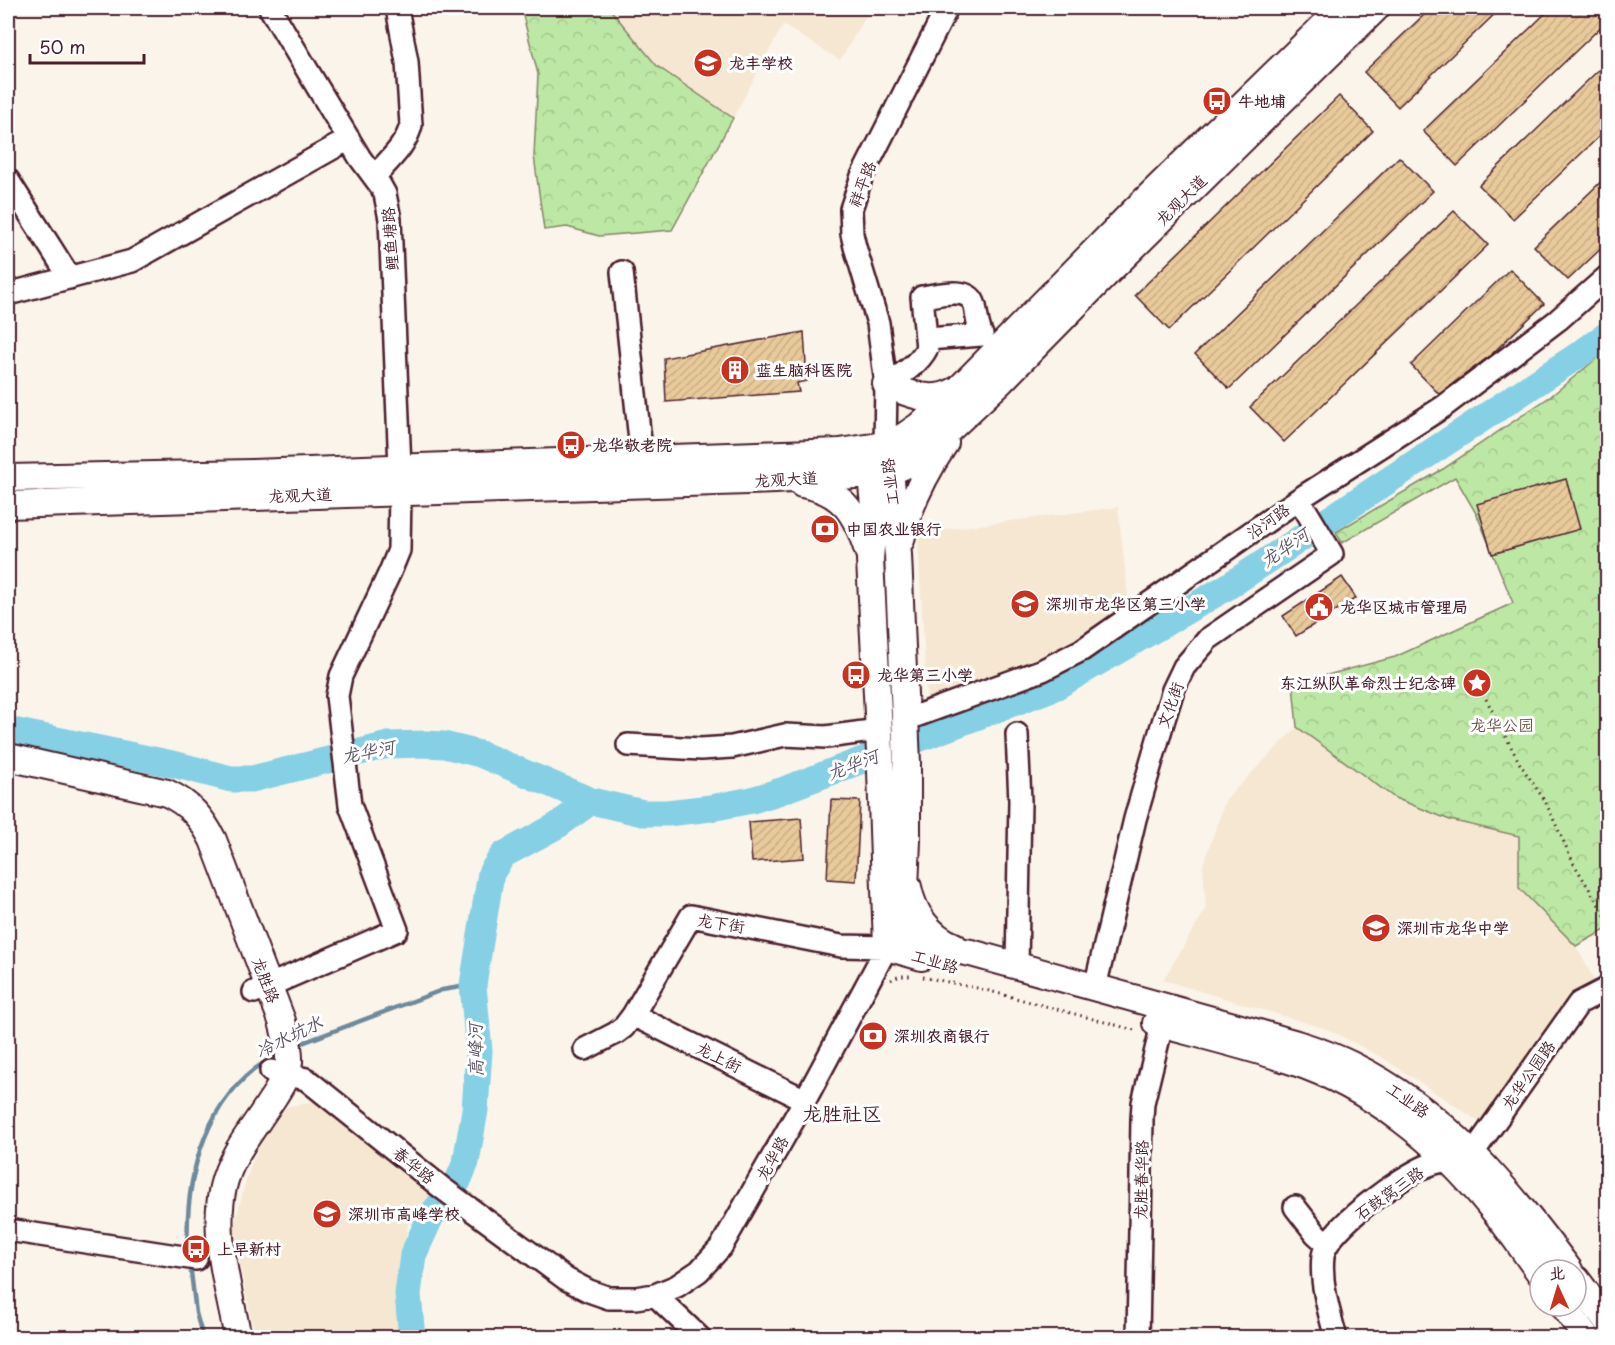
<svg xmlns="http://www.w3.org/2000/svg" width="1615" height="1345" viewBox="0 0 1615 1345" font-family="'Playpen Sans','LXGW WenKai TC',sans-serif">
	<defs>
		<pattern id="forest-crowns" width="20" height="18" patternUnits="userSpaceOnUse" patternTransform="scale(1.5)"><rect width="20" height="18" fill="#bde7a4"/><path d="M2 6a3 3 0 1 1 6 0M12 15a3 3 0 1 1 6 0" fill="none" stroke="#a4c68d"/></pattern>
		<pattern id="building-hatch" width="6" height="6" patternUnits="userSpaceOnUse" patternTransform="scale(1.5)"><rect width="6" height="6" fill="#e9ca9b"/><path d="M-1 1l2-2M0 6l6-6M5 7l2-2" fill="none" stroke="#c9ad86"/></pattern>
	</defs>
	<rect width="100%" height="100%" fill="#fbf4eb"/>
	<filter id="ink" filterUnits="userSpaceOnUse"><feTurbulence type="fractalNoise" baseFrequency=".0167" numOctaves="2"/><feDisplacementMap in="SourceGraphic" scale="12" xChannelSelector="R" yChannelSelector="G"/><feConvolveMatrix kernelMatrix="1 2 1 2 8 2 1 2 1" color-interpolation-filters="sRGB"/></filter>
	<g filter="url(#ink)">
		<path fill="#f6e7d3" d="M609 8H871L840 60 783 25 733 118 657 66Z
			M1118 507 1129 605 1050 656 927 702 918 541 923 535 933 531Z
			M1297 727 1395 798 1450 820 1519 836V888L1576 946 1595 981 1575 993 1481 1123 1383 1058 1327 1029 1163 980 1206 909 1203 865 1226 799Z
			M318 1100 335 1112 431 1195 408 1224 401 1268 399 1313 402 1337H255L237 1251 234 1227 246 1180 253 1160 263 1140 286 1107Z"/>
		<path fill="url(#forest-crowns)" stroke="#848368" stroke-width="1.5" d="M521 8H609L657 66 733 118 672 230 599 236 567 227 544 230 534 156 538 74Z
			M1607 350V929L1576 946 1519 888V836L1450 820 1395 798 1297 727 1293 684 1395 657 1513 603 1477 515 1455 477 1342 543 1336 532 1443 469 1551 396Z"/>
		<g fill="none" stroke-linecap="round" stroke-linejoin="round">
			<path stroke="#6d899b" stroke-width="4.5" d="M297 1045 442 990 473 985
				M188 1252C184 1175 206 1089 281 1053
				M190 1264 196 1313 203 1338"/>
			<path stroke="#85d0e5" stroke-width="27" d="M8 730 177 765 231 779H252L388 745 426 744 444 745 480 754 591 801 643 813H667L711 808 752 800 781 791 1055 687 1227 587 1583 352 1608 334
				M412 1338 408 1294 413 1255 431 1216 458 1181 466 1162 475 1110 479 1051 473 985 491 873 503 855 558 825 591 801"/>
		</g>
		<path fill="url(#building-hatch)" stroke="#4a1f2b" stroke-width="1.5" d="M1431 8H1501L1398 107 1364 72Z
			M1551 8H1608V20L1457 166 1423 131Z
			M1608 61V128L1513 219 1479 185Z
			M1339 96 1373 131 1169 330 1135 295Z
			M1399 157 1433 191 1229 389 1195 354Z
			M1608 175V242L1568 280 1534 246Z
			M1454 211 1488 245 1284 442 1250 407Z
			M1510 269 1544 304 1491 355 1439 394 1411 365Z
			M804 332 807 381 797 383 799 392 666 402 664 358Z
			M1566 479 1580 529 1492 554 1477 504Z
			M1342 577 1356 598 1296 636 1283 616Z
			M831 800 860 801 856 881 827 879Z
			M801 818 804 858 752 862 749 822Z"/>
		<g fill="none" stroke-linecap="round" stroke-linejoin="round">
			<g stroke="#4a1f2b" stroke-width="26">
				<path id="minor" d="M270 8 360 158 380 185 385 194 390 219 400 468
					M374 177C388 161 406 146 411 125L407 62 397 8
					M8 180 70 278
					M622 272 642 459
					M8 294 132 261 349 139
					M886 384C901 375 919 364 927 348L922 297C938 295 970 285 975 306 977 316 977 325 982 335L927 339
					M885 445 886 384 878 323 855 247 852 234 851 209 862 176 947 8
					M905 720 1043 670 1082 650 1299 499 1443 407 1558 320 1608 276
					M628 745 701 749 732 747 785 735 826 737 879 730
					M1017 966 1020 801 1017 734
					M1095 987 1135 819 1161 729 1173 690 1184 667 1208 639 1332 554 1299 499
					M254 992 397 930 350 805 337 696 341 676 390 572 399 550 400 492
					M633 1015 805 1100
					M585 1049 616 1033 624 1027 633 1015 691 916 841 946 887 947
					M271 1071 306 1079 442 1188 566 1279 589 1291 609 1298H635L655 1295 677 1286 699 1271 721 1247 805 1100 887 947 901 939
					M1295 1207 1316 1234 1327 1244
					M8 1230 196 1259
					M655 1295 700 1338
					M1138 1338 1142 1119 1143 1103 1162 1025
					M1336 1338C1329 1312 1320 1283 1323 1256 1327 1228 1403 1175 1429 1165 1443 1159 1459 1161 1473 1153L1579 1003 1608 988"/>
			</g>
			<g stroke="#4a1f2b" stroke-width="30">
				<path id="major" d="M886 384C908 394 932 404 955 391
					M887 454 890 470 898 555 907 763V840L903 938 927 945 971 953 1255 1032C1287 1041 1321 1050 1351 1065 1445 1111 1508 1188 1569 1270
					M878 459 871 474 874 506 870 560 881 771 887 947 922 957
					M8 478 252 473 840 452 885 445 903 437 919 426 958 390 1134 211 1342 8
					M802 484C843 491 856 513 868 551
					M8 505 775 480 871 474 901 467 923 454 1001 381 1111 269 1376 8
					M901 540C908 506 926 472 945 443
					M8 757 167 793C190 804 202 818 213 840L282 1021C285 1034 290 1048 289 1062 287 1079 276 1093 267 1107 250 1133 230 1157 223 1187 212 1236 229 1290 238 1338
					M908 887C913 913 929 936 954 946
					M1156 1023C1201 1035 1248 1046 1292 1061 1371 1087 1440 1143 1491 1207 1509 1228 1524 1251 1540 1273
					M1576 1279 1608 1322
					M1564 1306 1587 1338"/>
			</g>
			<path stroke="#4a1f2b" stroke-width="3" stroke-dasharray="1.5 4.5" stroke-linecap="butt" d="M1486 699 1520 764 1545 801 1574 864 1608 920
				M923 977 982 989 1138 1031
				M891 980 900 976H910"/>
			<use href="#minor" stroke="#fff" stroke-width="21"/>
			<use href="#major" stroke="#fff" stroke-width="26"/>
		</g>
	</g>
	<defs>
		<g id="school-disc" transform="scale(1.5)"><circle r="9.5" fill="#c8321e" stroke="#fff"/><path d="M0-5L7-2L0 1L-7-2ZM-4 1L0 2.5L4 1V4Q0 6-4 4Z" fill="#fff"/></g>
		<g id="bus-disc" transform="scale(1.5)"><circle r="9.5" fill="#c8321e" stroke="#fff"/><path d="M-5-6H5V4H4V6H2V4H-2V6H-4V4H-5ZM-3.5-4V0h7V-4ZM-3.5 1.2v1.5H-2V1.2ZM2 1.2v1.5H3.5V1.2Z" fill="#fff"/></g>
		<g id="building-disc" transform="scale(1.5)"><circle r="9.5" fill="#c8321e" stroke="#fff"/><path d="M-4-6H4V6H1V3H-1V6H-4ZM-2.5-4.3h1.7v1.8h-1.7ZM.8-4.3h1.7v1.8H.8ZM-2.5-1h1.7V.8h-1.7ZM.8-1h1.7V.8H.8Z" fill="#fff"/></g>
		<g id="bank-disc" transform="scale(1.5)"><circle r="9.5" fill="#c8321e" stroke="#fff"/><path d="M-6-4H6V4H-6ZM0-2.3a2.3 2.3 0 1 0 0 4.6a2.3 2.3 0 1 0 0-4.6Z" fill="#fff"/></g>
		<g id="civic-disc" transform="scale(1.5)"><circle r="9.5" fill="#c8321e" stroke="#fff"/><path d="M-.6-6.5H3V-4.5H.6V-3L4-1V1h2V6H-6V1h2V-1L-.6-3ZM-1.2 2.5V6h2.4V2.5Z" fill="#fff"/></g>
		<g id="sight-disc" transform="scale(1.5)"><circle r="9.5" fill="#c8321e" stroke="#fff"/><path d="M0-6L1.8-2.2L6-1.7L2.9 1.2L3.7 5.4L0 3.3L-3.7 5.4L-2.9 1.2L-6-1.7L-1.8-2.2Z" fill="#fff"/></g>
	</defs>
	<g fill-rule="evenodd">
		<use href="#school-disc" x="708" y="63"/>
		<use href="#bus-disc" x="1217" y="101"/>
		<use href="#building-disc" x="735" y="370"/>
		<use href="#bus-disc" x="571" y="445"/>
		<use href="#bank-disc" x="825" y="529"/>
		<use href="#school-disc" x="1025" y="604"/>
		<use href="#civic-disc" x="1319" y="607"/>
		<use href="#bus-disc" x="856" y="675"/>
		<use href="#sight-disc" x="1477" y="683"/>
		<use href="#school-disc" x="1376" y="928"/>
		<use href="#bank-disc" x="873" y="1036"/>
		<use href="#school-disc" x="327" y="1214"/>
		<use href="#bus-disc" x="196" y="1249"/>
	</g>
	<g text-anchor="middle" stroke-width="6" stroke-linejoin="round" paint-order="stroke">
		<g font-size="16" font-weight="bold" fill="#4a1f2b" stroke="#fff" text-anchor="start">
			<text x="729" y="69">龙丰学校</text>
			<text x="1238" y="107">牛地埔</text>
			<text x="756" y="376">蓝生脑科医院</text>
			<text x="592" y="451">龙华敬老院</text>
			<text x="846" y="535">中国农业银行</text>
			<text x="1046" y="610">深圳市龙华区第三小学</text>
			<text x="1340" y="613">龙华区城市管理局</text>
			<text x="877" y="681">龙华第三小学</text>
			<text x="1456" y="689" text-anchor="end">东江纵队革命烈士纪念碑</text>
			<text x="1397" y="934">深圳市龙华中学</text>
			<text x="894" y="1042">深圳农商银行</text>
			<text x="348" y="1220">深圳市高峰学校</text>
			<text x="217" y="1255">上早新村</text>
		</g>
		<g font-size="16" fill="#4a1f2b" stroke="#fff">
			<text transform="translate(862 184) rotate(-69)" y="6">祥平路</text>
			<text transform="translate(1181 200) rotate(-45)" y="6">龙观大道</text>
			<text transform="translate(390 239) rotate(-94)" y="6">鲤鱼塘路</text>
			<text transform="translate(786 479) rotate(-3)" y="6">龙观大道</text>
			<text transform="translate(890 482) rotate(-97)" y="6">工业路</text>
			<text transform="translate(300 495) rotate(-2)" y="6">龙观大道</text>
			<text transform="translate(1268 521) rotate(-35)" y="6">沿河路</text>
			<text transform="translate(1170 705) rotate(-70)" y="6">文化街</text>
			<text transform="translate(721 923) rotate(9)" y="6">龙下街</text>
			<text transform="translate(935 961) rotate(16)" y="6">工业路</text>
			<text transform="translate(266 980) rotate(69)" y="6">龙胜路</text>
			<text transform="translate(719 1057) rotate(26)" y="6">龙上街</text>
			<text transform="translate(1528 1075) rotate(-55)" y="6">龙华公园路</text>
			<text transform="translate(1408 1100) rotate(35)" y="6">工业路</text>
			<text transform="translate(772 1158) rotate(-61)" y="6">龙华路</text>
			<text transform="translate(414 1165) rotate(39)" y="6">春华路</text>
			<text transform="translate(1141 1180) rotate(-89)" y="6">龙胜春华路</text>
			<text transform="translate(1389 1193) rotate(-35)" y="6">石鼓窝三路</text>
		</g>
		<g font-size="16" fill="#675149" stroke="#fff">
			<text x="1502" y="731">龙华公园</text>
		</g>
		<g font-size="18" font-style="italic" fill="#5c5463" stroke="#fff">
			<text transform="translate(1285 548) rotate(-34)" y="6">龙华河</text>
			<text transform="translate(368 752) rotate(-11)" y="6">龙华河</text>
			<text transform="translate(853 765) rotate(-21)" y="6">龙华河</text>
			<text transform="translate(289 1037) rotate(-26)" y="6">冷水坑水</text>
			<text transform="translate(476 1050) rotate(-91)" y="6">高峰河</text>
		</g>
		<g font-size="20" fill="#4a1f2b" stroke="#fff">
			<text x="842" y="1121">龙胜社区</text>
		</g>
	</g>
	<rect width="1615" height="1345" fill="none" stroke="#fff" stroke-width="30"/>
	<rect x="15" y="15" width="1585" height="1315" fill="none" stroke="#4a1f2b" stroke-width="2" filter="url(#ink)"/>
	<g transform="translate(1558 1288) rotate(356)"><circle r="28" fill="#ffffff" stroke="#b7a5aa" stroke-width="1.5"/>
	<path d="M0-4.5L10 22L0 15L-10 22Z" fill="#c8321e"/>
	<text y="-9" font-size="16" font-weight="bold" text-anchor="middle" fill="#4a1f2b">北</text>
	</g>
	<path d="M30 54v9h114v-9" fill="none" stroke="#4a1f2b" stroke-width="3"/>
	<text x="39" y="54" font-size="18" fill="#4a1f2b" stroke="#ffffff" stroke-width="4.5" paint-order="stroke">50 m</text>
</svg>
